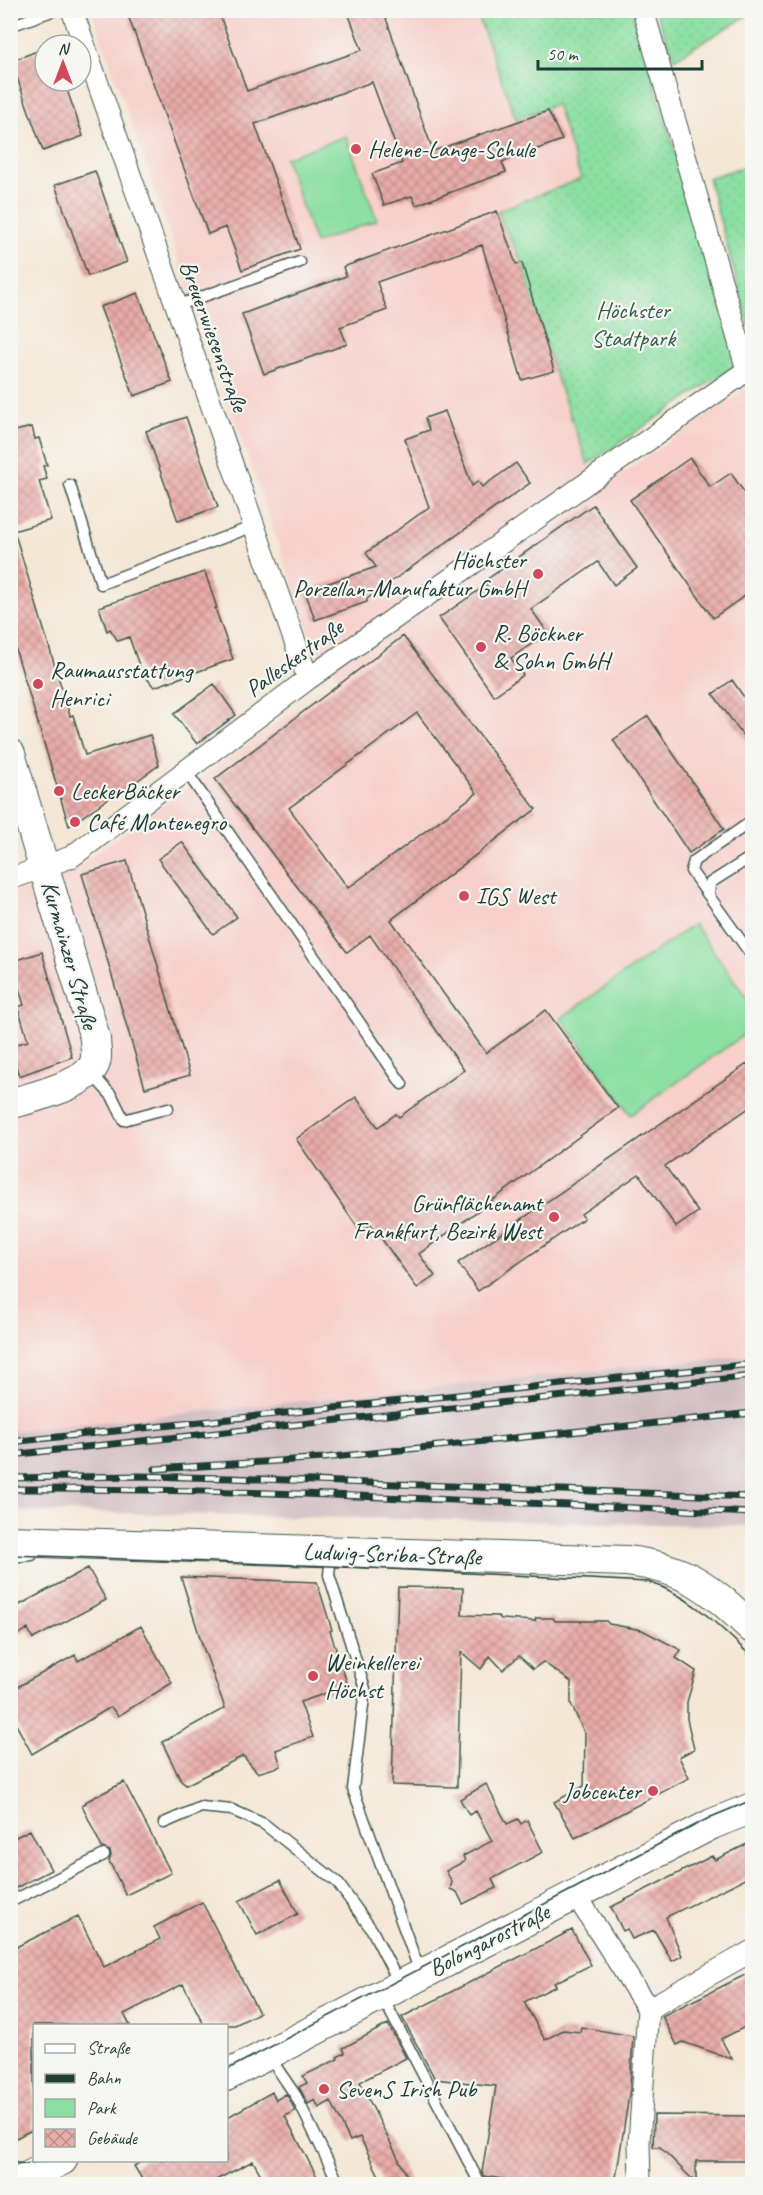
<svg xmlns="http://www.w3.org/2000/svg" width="763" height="2195" viewBox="0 0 763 2195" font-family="Caveat,sans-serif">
	<defs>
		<pattern id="green-dots" width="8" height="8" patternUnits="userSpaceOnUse" patternTransform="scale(1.5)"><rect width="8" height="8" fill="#8bdfa2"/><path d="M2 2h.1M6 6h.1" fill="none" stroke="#78c08c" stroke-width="1.8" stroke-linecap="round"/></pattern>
		<pattern id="building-cross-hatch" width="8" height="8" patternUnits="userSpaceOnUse" patternTransform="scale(1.5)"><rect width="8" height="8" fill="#eaaca9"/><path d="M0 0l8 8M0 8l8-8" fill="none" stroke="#bd8d8a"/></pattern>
	</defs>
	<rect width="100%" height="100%" fill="#f6f6f2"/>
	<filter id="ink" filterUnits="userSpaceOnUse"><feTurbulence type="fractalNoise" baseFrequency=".0167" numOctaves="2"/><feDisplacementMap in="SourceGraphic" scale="12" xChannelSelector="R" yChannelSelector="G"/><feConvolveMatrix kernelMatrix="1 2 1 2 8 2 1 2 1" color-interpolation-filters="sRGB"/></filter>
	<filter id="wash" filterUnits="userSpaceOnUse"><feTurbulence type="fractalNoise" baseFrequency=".008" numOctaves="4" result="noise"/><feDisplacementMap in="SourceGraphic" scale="24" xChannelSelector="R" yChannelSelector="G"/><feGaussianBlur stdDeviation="1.35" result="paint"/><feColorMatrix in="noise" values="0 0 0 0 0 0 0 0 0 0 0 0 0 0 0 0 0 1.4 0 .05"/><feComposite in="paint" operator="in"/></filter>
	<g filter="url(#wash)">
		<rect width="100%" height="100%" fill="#f4e7d5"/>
		<path fill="#f7d0ca" d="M92 11H476L516 118 556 104 581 179 497 211 522 263 554 371 588 464 603 487 752 384V1355L11 1431V893L75 868 339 679 315 649Z"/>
		<path fill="#d2bec2" d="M752 1355V1526L11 1511V1431Z"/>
		<path fill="url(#green-dots)" stroke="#558e6b" stroke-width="1.5" d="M752 10V13L674 59 655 11Z
			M476 11H632L739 363 588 464 554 371 522 263 497 211 581 179 556 104 516 119Z
			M752 164V335L708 178Z"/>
		<path fill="#8bdfa2" stroke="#558e6b" stroke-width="1.5" d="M346 136 377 220 315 243 285 158Z
			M694 924 752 1005V1029L631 1115 561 1018Z"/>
		<g id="blocks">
			<path fill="url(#building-cross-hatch)" fill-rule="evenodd" d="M126 10H218L247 91 362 50 347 10H383L433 151 548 111 562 140 502 162 506 172 416 205 412 196 384 205 372 174 402 163 372 82 255 124 300 249 242 270 226 227 208 234Z
				M45 48V81H64L83 136 43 151 11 61Z
				M95 171 127 262 88 276 55 185Z
				M497 211 516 264 522 263 554 371 522 380 482 245 377 282 387 310 340 327 347 344 264 374 242 314 346 276 343 267Z
				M138 293 172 382 134 396 100 307Z
				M445 411 472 486 478 481 482 487 516 463 530 483 367 599V602L315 620 305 591 376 567 366 553 429 507 405 439 429 430 425 418Z
				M186 417 218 507 178 521 146 431Z
				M32 427 35 439 39 438 47 465 43 466 47 479 39 481 51 520 10 532V432Z
				M690 458 710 487 731 473 753 505V590L713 618 630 500Z
				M593 505 637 568 614 585 598 562 531 609 548 633 511 658 523 675 494 696 439 618 489 583 486 580Z
				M10 534H15L70 716 73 715 85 755 150 735 159 765 113 798 106 789 109 798 69 826 10 631Z
				M205 572 217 608H215L233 659 154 687 141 671 129 637 118 641 110 629 107 631 99 607Z
				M403 636 536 809 391 920 486 1053 546 1010 618 1108 419 1254 435 1276 417 1288 371 1224 360 1231 296 1139 356 1097 378 1127 396 1114 399 1117 464 1070 370 935 347 952 215 779ZM417 713 477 793 348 888 289 808Z
				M732 680 753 710V750L713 694Z
				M214 684 236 715 197 744 174 714Z
				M648 716 724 829 689 853 613 740Z
				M182 842 237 917 213 934 158 859Z
				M127 861 190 1075 145 1088 82 874Z
				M42 952 72 1057 19 1076 10 1046 28 1041 18 1007 24 1005 11 962Z
				M753 1060V1105L665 1166 698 1212 676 1227 639 1174 581 1214 584 1218 478 1291 458 1263Z
				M88 1568 106 1600 33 1639 28 1629 10 1639V1610Z
				M181 1577 317 1582 332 1630 330 1631 348 1686 300 1702 313 1737 276 1750 281 1766 258 1773 243 1756 186 1785 181 1781 162 1742 225 1708 203 1647Z
				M398 1587 463 1588 462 1615 498 1616 501 1619 535 1621 536 1618H553L555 1621H606L609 1624 642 1630 681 1650 676 1658 696 1671 687 1702V1719L694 1749 679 1757 689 1778 575 1838 554 1802 584 1786 585 1734 571 1704V1682L543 1662 533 1669 519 1656 503 1670 490 1656 481 1669 461 1652 457 1787 392 1785Z
				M141 1626 172 1683 118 1716 111 1707 32 1754 10 1713V1691L75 1655 78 1661Z
				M124 1782 171 1873 126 1895 109 1861 111 1856 110 1851 102 1848 82 1805 86 1803 85 1802Z
				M486 1784 507 1824 518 1819 521 1824 527 1820 543 1852 492 1879 496 1888 463 1904 457 1892 450 1889 452 1882 446 1871 465 1861 463 1856 492 1841 476 1811 469 1815 460 1799Z
				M30 1830 51 1870 10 1891V1840Z
				M753 1841V1875L666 1917 682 1956 672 1961 654 1930 632 1939 627 1929 623 1931 611 1907 712 1856 715 1860Z
				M280 1880 298 1914 257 1935 239 1901Z
				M202 1902 259 2013 235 2025H204L183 1984 124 2014 130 2025H34V2129L10 2141V1950L78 1916 104 1967 160 1939 154 1927Z
				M572 1930 591 1965 554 1983 556 1986 524 2002 545 2040 563 2030 580 2032 581 2027 633 2036 630 2089 615 2184H585L553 2180 552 2184H531L484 2176 482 2172 496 2086 435 2079 402 2017Z
				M753 1971V2023L721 2039 732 2059 683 2042 677 2045 662 2016Z
				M388 2024 406 2058 360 2082 411 2184H383L360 2137 350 2141 331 2101 319 2108 315 2100 308 2104 299 2087 307 2083 303 2076 338 2059 337 2057 345 2053 343 2048Z
				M272 2092 276 2100 286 2094 290 2100 295 2111 285 2116 318 2179 307 2184H266L253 2161 208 2184H145L134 2166 144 2160H226V2118Z
				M654 2115 753 2116V2161H696V2183L660 2147H653Z"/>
		</g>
	</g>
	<g filter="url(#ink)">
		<use href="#blocks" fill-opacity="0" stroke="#3f564c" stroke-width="1.5"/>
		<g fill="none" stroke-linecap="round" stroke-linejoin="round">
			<g stroke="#3f564c" stroke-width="13">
				<path id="service" d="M10 26 55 10
					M176 306 300 262
					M70 485 101 584 254 526
					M186 771 402 1084
					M752 860 748 859 710 883 709 896 752 956
					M709 896 691 871 694 861 752 821
					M90 1072 112 1096 124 1120 168 1108
					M331 1553 329 1575 365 1689 353 1789 420 1972
					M10 1557 32 1555
					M164 1823 201 1807 232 1810 264 1824 337 1882 372 1930 400 1985
					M10 1902 104 1855
					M382 1996 480 2184
					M268 2055 296 2096 339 2184"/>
			</g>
			<g stroke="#3f564c" stroke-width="23">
				<path id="minor" d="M72 10 308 679
					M643 10 747 370
					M10 879 71 857 308 679 752 367
					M576 1895 648 2009 639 2143 640 2184
					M648 2009 752 1951"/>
			</g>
			<g stroke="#3f564c" stroke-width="32">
				<path id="secondary" d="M10 754 95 1038C95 1047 98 1057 94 1065 84 1086 32 1097 10 1104
					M10 1541 627 1561C687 1568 709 1587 752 1628
					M226 2076 712 1824 752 1808
					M13 2184 62 2160"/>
			</g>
			<use href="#service" stroke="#fff" stroke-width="10"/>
			<use href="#minor" stroke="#fff" stroke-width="21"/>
			<use href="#secondary" stroke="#fff" stroke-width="30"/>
			<path stroke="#1f3d34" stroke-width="1.5" d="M10 1555 330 1566 648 1582C691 1595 720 1627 752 1657
				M226 2070 711 1817 752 1800
				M10 2162 25 2164 49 2160"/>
			<g stroke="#1f3d34" stroke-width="7">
				<path id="rail" d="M10 1442 752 1364
					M10 1455 752 1376
					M155 1469 324 1458 752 1413
					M10 1478 138 1476 230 1478 752 1497
					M10 1489C258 1488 505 1503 752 1513"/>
			</g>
			<use href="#rail" stroke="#f6f6f2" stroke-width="4.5" stroke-dasharray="14" stroke-linecap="butt"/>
		</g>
	</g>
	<g fill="#d1495b" stroke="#f6f6f2" stroke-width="2">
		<circle cx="356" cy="149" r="6"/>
		<circle cx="538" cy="574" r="6"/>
		<circle cx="481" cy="647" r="6"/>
		<circle cx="38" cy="684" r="6"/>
		<circle cx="59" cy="791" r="6"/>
		<circle cx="75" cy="822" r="6"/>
		<circle cx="464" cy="896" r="6"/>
		<circle cx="554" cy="1217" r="6"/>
		<circle cx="313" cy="1676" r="6"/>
		<circle cx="653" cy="1791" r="6"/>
		<circle cx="324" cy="2089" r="6"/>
	</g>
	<g text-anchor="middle" stroke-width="4.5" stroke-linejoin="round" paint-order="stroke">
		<g font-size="24" fill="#1f3d34" stroke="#f6f6f2" text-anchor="start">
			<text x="368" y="157">Helene-Lange-Schule</text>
			<text x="526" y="568" text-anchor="end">Höchster<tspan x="526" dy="28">Porzellan-Manufaktur GmbH</tspan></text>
			<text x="493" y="641">R. Böckner<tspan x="493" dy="28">&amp; Sohn GmbH</tspan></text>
			<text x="50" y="678">Raumausstattung<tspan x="50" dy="28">Henrici</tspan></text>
			<text x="71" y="799">LeckerBäcker</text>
			<text x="87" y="830">Café Montenegro</text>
			<text x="476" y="904">IGS West</text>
			<text x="542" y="1211" text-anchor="end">Grünflächenamt<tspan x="542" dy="28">Frankfurt, Bezirk West</tspan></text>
			<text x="325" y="1670">Weinkellerei<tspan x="325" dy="28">Höchst</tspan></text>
			<text x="641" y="1799" text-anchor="end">Jobcenter</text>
			<text x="336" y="2097">SevenS Irish Pub</text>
		</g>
		<g font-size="24" fill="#355d4a" stroke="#f6f6f2">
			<text x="633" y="318">Höchster<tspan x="633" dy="28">Stadtpark</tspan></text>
		</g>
		<g font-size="24" fill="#1f3d34" stroke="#f6f6f2">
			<text transform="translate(214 336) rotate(70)" y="8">Breuerwiesenstraße</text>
			<text transform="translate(294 658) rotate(-36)" y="8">Palleskestraße</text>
			<text transform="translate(70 955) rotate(74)" y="8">Kurmainzer Straße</text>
			<text transform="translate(392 1554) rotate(2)" y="8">Ludwig-Scriba-Straße</text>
			<text transform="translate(489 1940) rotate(-27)" y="8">Bolongarostraße</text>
		</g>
	</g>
	<rect width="763" height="2195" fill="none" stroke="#f6f6f2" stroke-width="36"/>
	<rect x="33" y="2024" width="195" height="138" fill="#f6f6f2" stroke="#a0aca6" stroke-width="1.5"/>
	<rect x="45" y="2044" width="30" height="9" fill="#ffffff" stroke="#a0aca6" stroke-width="1.5"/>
	<text x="87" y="2054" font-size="18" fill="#1f3d34">Straße</text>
	<rect x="45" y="2074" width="30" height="9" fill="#1f3d34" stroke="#a0aca6" stroke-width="1.5"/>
	<text x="87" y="2084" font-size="18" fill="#1f3d34">Bahn</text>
	<rect x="45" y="2099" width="30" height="18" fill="#8bdfa2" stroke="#a0aca6" stroke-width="1.5"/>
	<text x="87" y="2114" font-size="18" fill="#1f3d34">Park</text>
	<rect x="45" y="2129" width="30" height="18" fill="url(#building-cross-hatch)" stroke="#a0aca6" stroke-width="1.5"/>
	<text x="87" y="2144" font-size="18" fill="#1f3d34">Gebäude</text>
	<g transform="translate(63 63)"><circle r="28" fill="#f6f6f2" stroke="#a0aca6" stroke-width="1.5"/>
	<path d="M0-4.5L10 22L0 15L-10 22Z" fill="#d1495b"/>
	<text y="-9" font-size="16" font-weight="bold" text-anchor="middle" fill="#1f3d34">N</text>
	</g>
	<path d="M538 60v9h164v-9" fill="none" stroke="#1f3d34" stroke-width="3"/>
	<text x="547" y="60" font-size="18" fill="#1f3d34" stroke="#f6f6f2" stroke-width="4.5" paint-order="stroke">50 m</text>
</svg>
